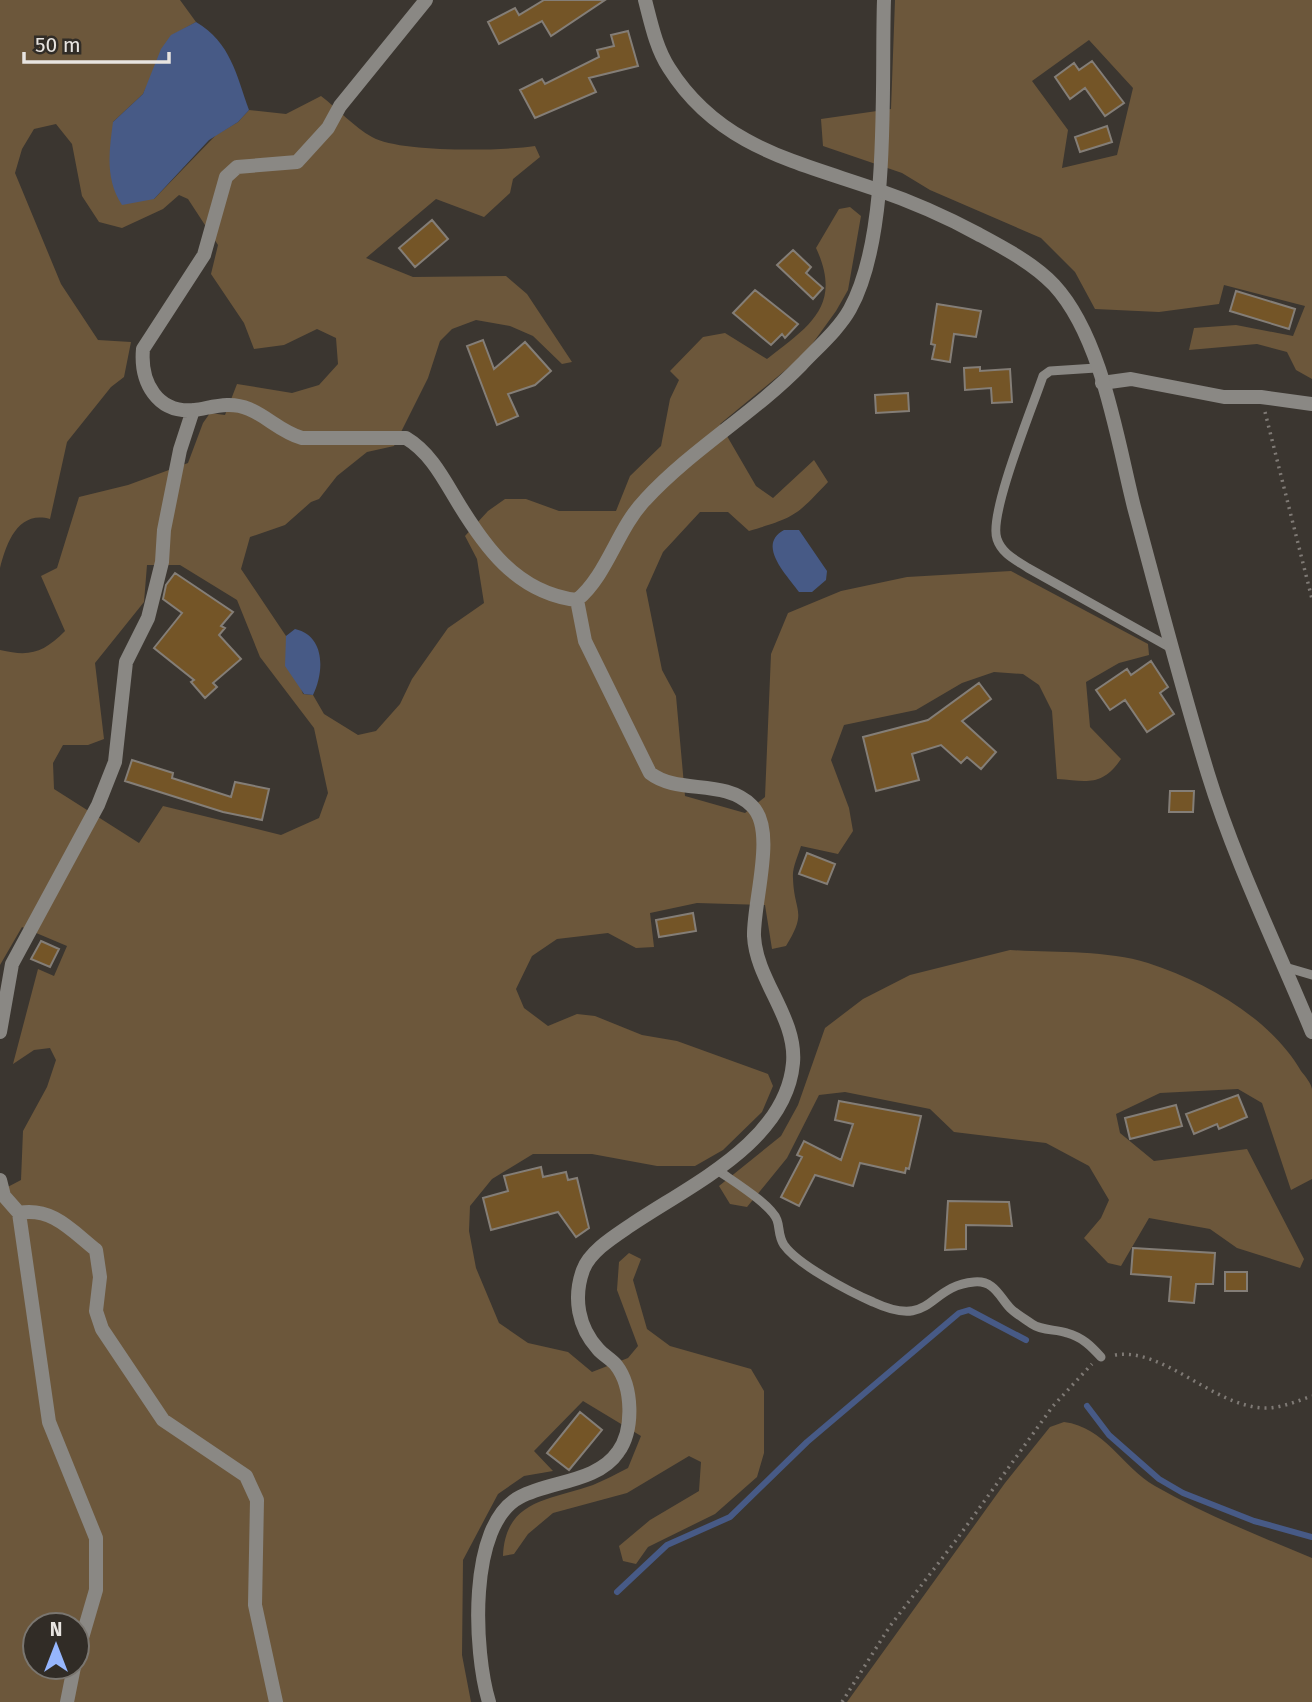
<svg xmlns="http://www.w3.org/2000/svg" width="1312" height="1702" viewBox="0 0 1312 1702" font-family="'Fira Sans',sans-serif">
	<rect width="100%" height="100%" fill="#3b3630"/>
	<path fill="#6c573b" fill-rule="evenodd" d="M0 0H180L196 22 171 36 143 94 113 122 154 199 216 135 238 122 249 110 286 114 321 96C338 109 354 127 372 137 400 153 502 151 535 146L540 157 513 179 510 193 484 217 436 199 366 258 413 277 506 276 527 294 572 362 562 364 533 336 510 326 476 320 452 329 440 341 428 378 394 446 367 452 337 476 319 499 311 502 285 525 250 537 241 569 286 636V648L303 694 313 695 324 714 358 735 376 731 400 704 412 679 448 628 484 603 477 559 465 536 488 511 505 499H526L559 511H616L630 476 661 446 670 399 679 380 670 371 703 337 725 333 767 359C809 326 843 306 816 248L839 209 850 207 861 216 848 290 836 311 805 354 720 424 756 486 773 498 814 460 828 482C795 517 795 517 749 531L728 512H700L663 552 646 590 662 670 676 696 685 796 745 813 765 797 771 654 788 613 841 591 907 577 1011 571 1148 644 1149 655 1119 663 1086 682 1090 727 1121 759C1102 787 1087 781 1057 779L1052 711 1039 685 1023 674 994 672 962 683 916 710 844 725 831 760 849 808 853 831 838 854 801 846C798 856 792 868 793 878 794 913 808 910 786 946L772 949 765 905 697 903 650 913 654 947 636 948 608 933 557 939 532 956 516 989 524 1008 548 1026 577 1014 595 1016 642 1035 677 1041 768 1074 773 1086 762 1112 723 1150 695 1166H657L592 1154H533L492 1179 470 1206 469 1231 476 1268 499 1323 528 1343 568 1352 592 1372 628 1358 638 1346 617 1290 619 1262 629 1253 641 1259 633 1280 647 1329 670 1346 751 1369 764 1391V1453L757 1477 715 1514 648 1547 636 1564 623 1561 619 1546 650 1520 699 1491 701 1462 689 1456 627 1493 553 1513 528 1534 514 1554 503 1556C505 1499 551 1500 593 1485 605 1480 616 1474 628 1468L641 1436 583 1401 534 1451 553 1471 524 1476 498 1494 463 1560 462 1655 471 1702H0V1191L21 1180 23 1131 47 1087 56 1060 50 1048 34 1050 13 1064 38 969 54 976 67 946 22 927 0 965V650C30 657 43 653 65 631L41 576 57 568 79 497 128 485 188 463 203 423 210 413 225 415 237 384 292 393 319 385 338 364 336 338 317 329 284 345 254 349 244 323 211 274 218 245 188 199 179 195 163 209 122 228 99 222 82 196 72 144 56 124 34 129 22 149 15 173 61 284 98 340 131 342 124 377 111 387 67 442 50 519C17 510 6 545 0 568ZM147 565H180L237 600 260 657 314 728 328 793 319 818 281 835 163 806 139 843 54 789 53 763 63 745H88L104 739 95 663 144 602ZM35 1625H77V1667H35Z
		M895 0H1312V379L1296 370 1287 352 1257 344 1189 350 1194 328 1236 325 1293 336 1305 306 1224 285 1219 304 1159 312 1095 309 1075 272 1041 238 930 190 902 173 823 146 821 119 891 109ZM1089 40 1133 88 1117 155 1062 168 1068 130 1032 81Z
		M1010 950C1055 953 1105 950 1148 963 1206 982 1270 1018 1301 1071 1305 1076 1311 1083 1312 1089 1312 1111 1312 1155 1312 1179L1291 1190 1262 1103 1238 1089 1160 1093 1116 1114 1120 1133 1154 1161 1247 1149 1304 1259 1300 1268 1237 1248 1210 1229 1149 1218 1121 1266 1108 1263 1084 1238 1101 1218 1109 1200 1089 1166 1046 1143 954 1132 930 1109 845 1092 819 1095 787 1158 747 1207 730 1204 719 1186 781 1136 798 1105 825 1028 863 999 910 975Z
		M1064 1422C1105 1427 1122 1467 1155 1486 1204 1514 1259 1536 1312 1558V1702H847L1005 1483 1050 1427Z"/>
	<path fill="#475a86" d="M196 22C231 43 236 74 249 110L238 122 209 140 154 199 122 205C105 179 109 152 113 122L143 94 161 49 171 35Z
		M784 530H799L827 571 826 580 812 592H799C787 575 756 545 784 530Z
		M295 629C326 636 324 673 313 695L304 694 285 666 286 636Z"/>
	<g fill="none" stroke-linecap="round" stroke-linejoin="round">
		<path stroke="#475a86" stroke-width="6" d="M1087 1406 1109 1435 1159 1479 1183 1493 1254 1521 1312 1537
			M617 1592 667 1545 730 1517 807 1442 959 1313 969 1310 1026 1340"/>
	</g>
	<path fill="#745527" stroke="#847e77" stroke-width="2" d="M544 0H605L551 36 542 21 499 44 488 22 515 8 519 15Z
		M628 31 638 66 589 78 596 92 535 118 520 90 542 79 545 84 599 57 597 50 614 46 611 35Z
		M1092 61 1124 103 1105 116 1085 88 1070 99 1055 77 1074 63 1079 70Z
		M1107 126 1112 142 1080 152 1075 137Z
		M432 220 448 239 415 267 399 248Z
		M793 250 811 267 806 273 823 288 813 299 777 265Z
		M755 290 798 324 785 338 782 334 771 345 733 313Z
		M1236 291 1295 309 1289 329 1230 311Z
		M937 304 981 311 976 337 954 334 950 362 932 359 935 345 931 344Z
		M483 340 494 369 525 342 551 371 535 385 508 394 518 416 497 425 467 346Z
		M980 367V371L1010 369 1012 402 992 403 991 388 965 390 964 368Z
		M908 393 909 411 876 413 875 395Z
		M175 573 233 612 221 626 225 628 219 635 241 659 213 683 217 687 205 698 191 682 194 680 154 648 182 613 163 599 166 585Z
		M1151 661 1168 687 1160 693 1174 714 1147 732 1125 700 1110 710 1096 690 1127 669 1131 675Z
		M979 683 991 699 962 721 996 752 981 769 967 757 961 763 941 745 912 754 919 780 876 791 863 737 928 720Z
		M132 760 173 773 172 778 231 797 235 782 269 789 262 820 223 812 125 781Z
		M1170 791H1194L1193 812H1169Z
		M807 853 835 864 827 884 799 874Z
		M693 913 696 931 659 937 656 920Z
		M41 941 59 949 50 967 31 959Z
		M1238 1095 1247 1117 1219 1129 1217 1124 1194 1134 1186 1114Z
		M839 1101 921 1116 909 1169 906 1168 905 1173 860 1163 853 1186 815 1175 799 1206 781 1197 802 1157 797 1155 804 1141 841 1160 853 1124 835 1120Z
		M1176 1105 1182 1126 1130 1139 1125 1118Z
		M541 1167 543 1177 566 1172 568 1180 577 1178 589 1228 576 1237 558 1212 491 1230 483 1198 508 1191 504 1176Z
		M948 1201 1009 1202 1012 1226 966 1225V1249L945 1250Z
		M1133 1248 1215 1253 1213 1284H1196L1194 1303 1169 1301 1171 1277 1131 1274Z
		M1225 1272H1247V1291H1225Z
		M580 1412 602 1430 569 1470 547 1453Z"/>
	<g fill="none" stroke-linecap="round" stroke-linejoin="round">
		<path stroke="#7f7a75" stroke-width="3.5" stroke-dasharray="2 5" stroke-linecap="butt" d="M1265 412 1312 599
			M1115 1355C1164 1347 1214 1407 1265 1408 1282 1408 1297 1401 1312 1396
			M842 1702 890 1626 957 1539 1053 1406 1092 1364"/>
		<path stroke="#8a8884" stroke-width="9" d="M1096 368 1050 371 1043 376C1033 406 988 515 997 539 1002 554 1016 560 1028 568L1171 648
			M1285 967 1312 975
			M716 1169C731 1180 771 1204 777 1220 780 1228 778 1236 784 1245 798 1265 850 1292 873 1302 933 1330 927 1286 974 1282 994 1280 999 1296 1010 1308 1016 1314 1025 1319 1032 1324 1042 1331 1056 1329 1067 1333 1082 1337 1091 1346 1101 1357"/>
		<path stroke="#8a8884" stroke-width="14" d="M426 0 340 106 328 128 297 162 237 167 226 177 204 255 143 349C140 382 157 414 195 410 214 407 230 401 249 409 268 417 281 432 302 438H406C428 451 441 474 454 496 483 545 516 593 577 600 608 574 617 529 645 500 692 449 753 414 801 365 817 348 839 329 850 309 891 235 881 85 884 0
			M1102 383 1131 379 1224 397H1261L1312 404
			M0 1032 12 964 98 805 115 762 126 662 148 618 162 562 164 530 180 450 193 410
			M0 1180 4 1196 19 1213 49 1422 96 1538V1590L77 1655
			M19 1213C52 1207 71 1230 96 1250L100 1277 96 1311 102 1329 163 1420 246 1476 257 1500 255 1605 276 1702
			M67 1702 74 1667
			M489 1702C474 1653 467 1524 520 1497 550 1481 598 1482 618 1452 634 1430 633 1387 616 1365 611 1359 603 1355 598 1349 578 1327 573 1298 583 1270 590 1251 615 1236 631 1225 690 1185 786 1142 793 1063 797 1018 756 980 754 936 753 902 777 830 752 806 724 778 678 795 650 773L585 641 577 600"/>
		<path stroke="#8a8884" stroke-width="14" d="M645 0C651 23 656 48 669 68 718 146 794 161 875 189 910 201 945 216 978 234 1004 248 1033 263 1054 285 1102 337 1117 439 1134 507 1158 596 1181 686 1208 774 1235 862 1277 947 1312 1032"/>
	</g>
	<g transform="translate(56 1646)"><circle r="33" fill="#312c26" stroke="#7a7670" stroke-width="2"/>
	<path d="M0-5L12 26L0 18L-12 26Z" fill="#96b6fd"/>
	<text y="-10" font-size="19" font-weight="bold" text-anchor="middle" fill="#e8e4e0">N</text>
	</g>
	<path d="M24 52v10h145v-10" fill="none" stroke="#e8e4e0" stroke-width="3.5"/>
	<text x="35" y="52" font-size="21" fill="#e8e4e0" stroke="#312c26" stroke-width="5" paint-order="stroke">50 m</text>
</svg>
